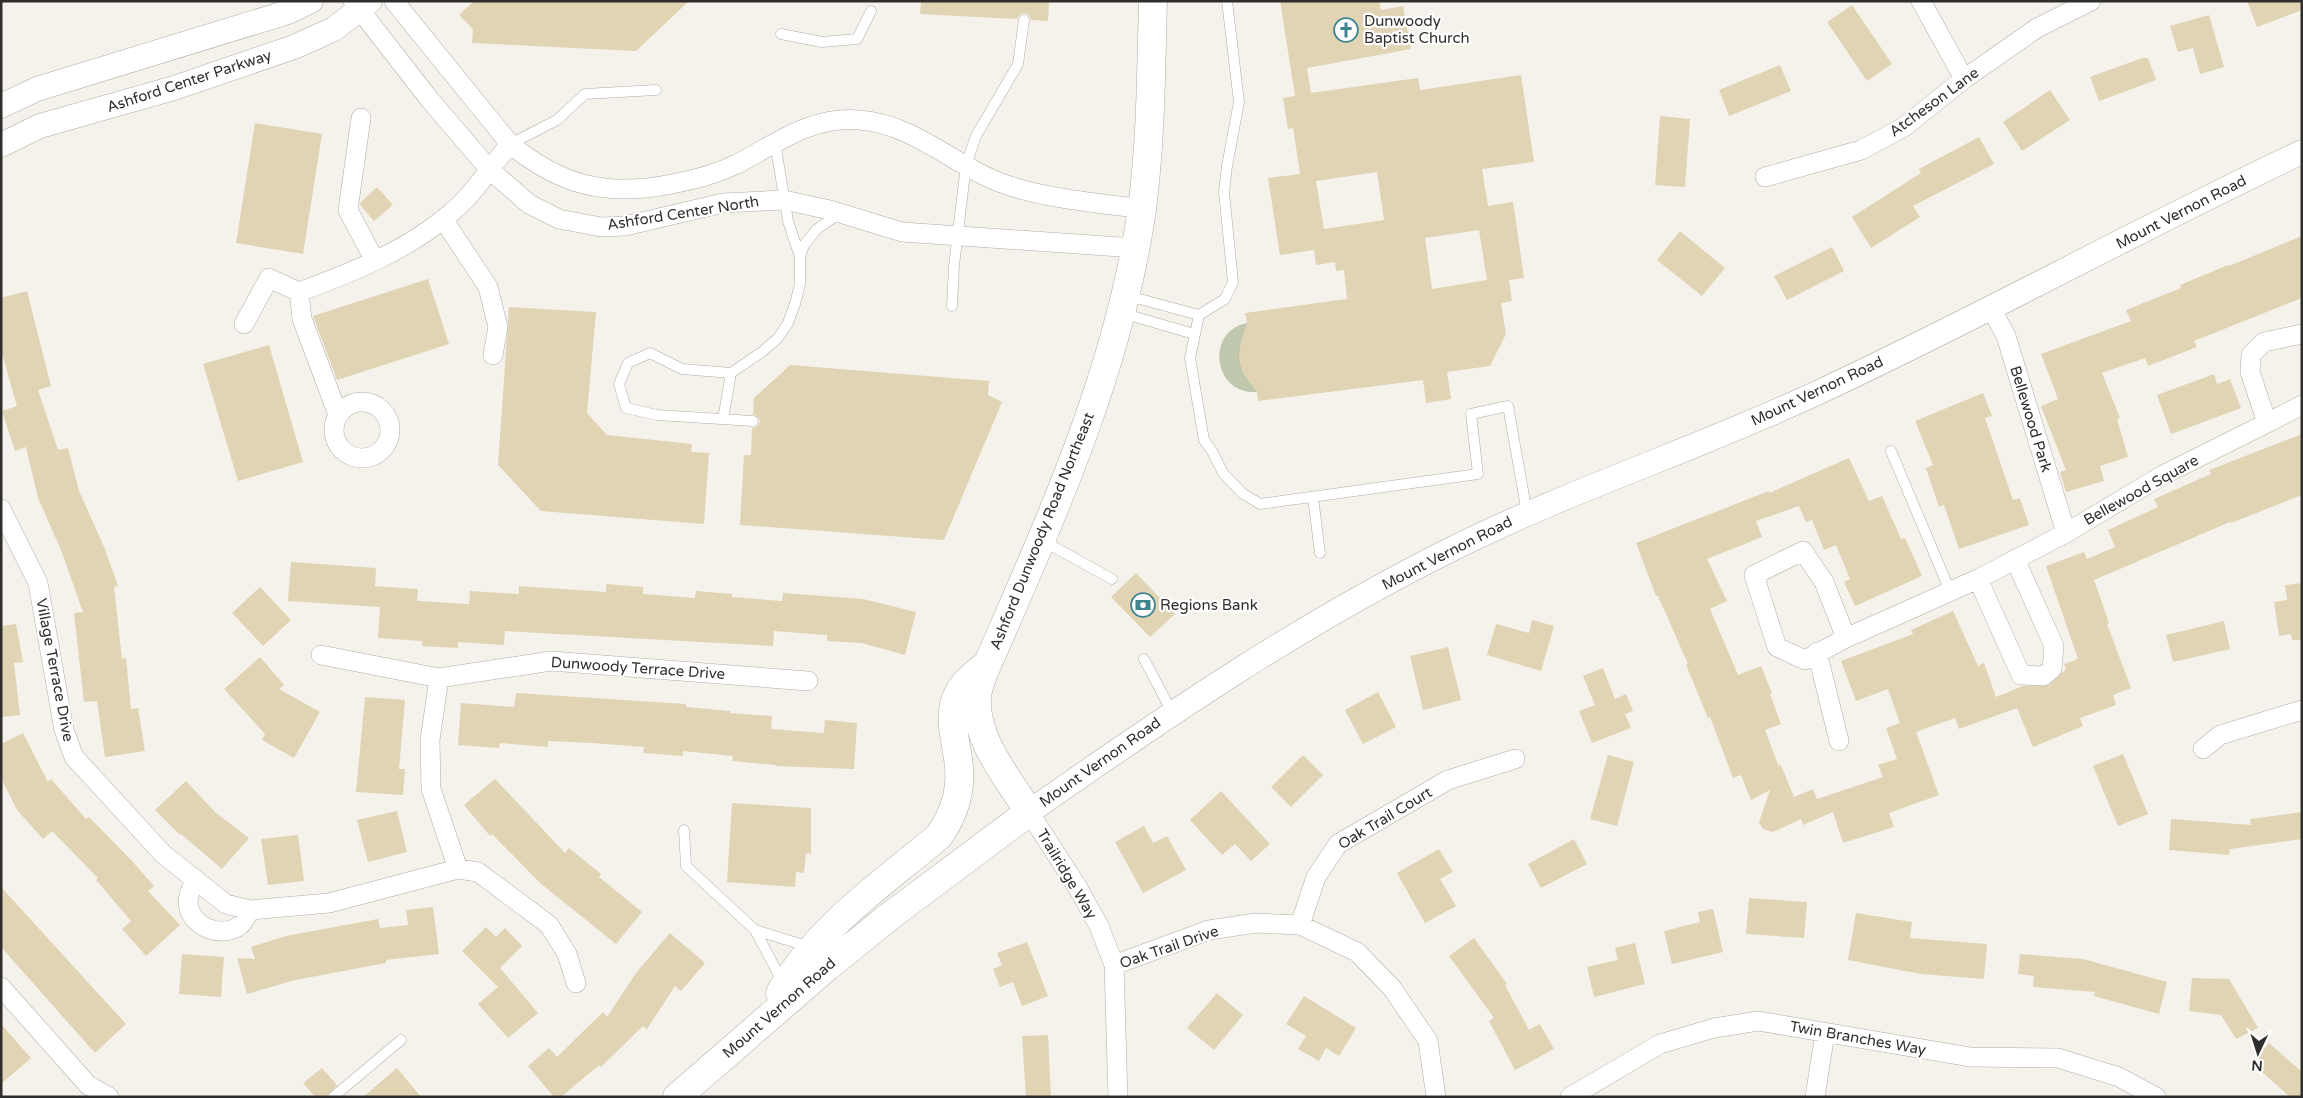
<svg xmlns="http://www.w3.org/2000/svg" width="2303" height="1098" viewBox="0 0 2303 1098" font-family="'Varela Round',sans-serif">
	<rect width="100%" height="100%" fill="#f5f2eb"/>
	<path fill="#bfc8ad" d="M1247 323 1248 332 1244 333C1238 353 1239 367 1251 384H1256L1257 392C1213 395 1205 331 1247 323Z"/>
	<path fill="#e0d4b4" fill-rule="evenodd" d="M474 1H689L636 51 472 43 473 29 459 15Z
		M921 1H1049L1048 21 1031 20 1029 15 1024 13 1019 15 1017 19 920 14Z
		M1280 1H1379L1381 10 1403 6 1411 49 1307 68 1311 93 1418 78 1420 90 1521 75 1534 162 1482 169 1488 206 1513 202 1524 278 1509 280 1512 301 1501 303 1506 334 1490 366 1447 372 1451 399 1426 403 1423 380 1258 401 1257 392 1243 373 1239 360 1240 346 1247 322 1245 313 1347 299 1344 270 1336 271 1335 262 1316 265 1314 250 1280 255 1268 178 1300 174 1293 128 1288 129 1283 98 1295 96ZM1377 172 1384 220 1324 229 1316 181ZM1479 230 1487 280 1432 289 1425 238Z
		M2247 1H2302V10L2257 27Z
		M1852 5 1892 64 1867 81 1827 22Z
		M2209 15 2224 67 2200 74 2193 48 2178 52 2170 26Z
		M2142 58H2148L2156 80 2099 101 2090 77Z
		M1780 65 1791 91 1729 116 1719 90Z
		M2050 90 2070 120 2022 151 2003 122Z
		M1660 116 1690 119 1685 187 1655 185Z
		M255 123 322 134 303 254 236 243Z
		M1979 137 1994 164 1913 206 1920 217 1871 248 1852 217 1921 173 1919 169Z
		M377 187 393 205 374 221 360 205 361 202Z
		M1680 231 1725 268 1702 296 1657 260Z
		M2302 236V298L2194 341 2197 347 2148 366 2145 358 2102 373 2120 418 2117 419 2128 457 2100 466 2104 481 2066 492 2060 472 2066 470 2041 406 2058 399 2041 354 2131 321 2126 310 2181 288 2180 285 2228 265 2229 266Z
		M1832 247 1844 271 1787 300 1774 276Z
		M428 279 449 344 337 380 313 316Z
		M27 291 51 386 38 390 58 450 68 448 79 491 105 549 118 586 114 587 122 659 126 658 131 709 138 708 145 751 105 757 97 701 84 702 74 613 83 612 61 550 38 498 26 447 15 451 2 411 17 406 1 350V298Z
		M509 307 596 312 587 413 607 435 692 444 691 452 709 453 704 524 541 511 498 465Z
		M269 345 303 462 238 481 203 364Z
		M790 365 989 381 988 395 1002 402 944 540 740 525 744 455H751L752 428 756 427 760 422 759 418 753 414 754 398Z
		M2214 374 2217 384 2230 379 2241 408 2171 434 2157 395Z
		M1983 393 1992 416 1985 418 2013 500 2020 498 2029 525 1959 549 1944 505 1939 507 1926 468 1933 465 1915 421Z
		M2302 434V495L2231 523 2230 522 2094 580 2109 623 2107 624 2131 688 2113 695 2116 705 2080 718 2083 726 2033 747 2017 708 1959 729 1955 718 1916 732 1939 795 1889 813 1894 827 1843 843 1833 812 1803 825 1801 819 1773 832 1763 829 1759 822 1770 790 1751 800 1741 775 1733 778 1710 717 1708 718 1686 665 1688 664 1658 596H1656L1636 543 1769 491V493L1849 458 1869 501 1882 496 1901 539 1905 538 1922 576 1855 606 1844 582 1850 579 1836 545 1824 550 1812 520 1806 522 1799 506 1756 521 1762 537 1707 559 1727 601 1710 609 1738 675 1761 666 1772 693 1770 694 1781 724 1765 730 1779 767 1780 763 1794 797 1813 789 1817 799 1883 777 1878 765 1897 759 1886 728 1900 723 1888 689 1856 701 1841 661 1913 634 1911 630 1953 611 1978 666 1984 663 1996 697 2023 686 2049 685 2066 669 2064 664 2078 659 2046 566 2084 552 2087 559 2115 547 2108 530 2158 507 2154 499 2211 474 2209 470Z
		M291 562 376 568 375 586 418 589 417 601 469 604 470 591 519 594V586L606 592V584L643 587V594L695 598 696 591 732 594V597L782 601 783 593 863 599 916 612 905 655 862 643 827 641V635L774 631 773 646 505 631 504 645 458 642V648L422 646V641L378 638 380 607 288 601Z
		M1136 573 1175 614 1150 637 1111 597Z
		M2302 583V640H2292L2291 634 2279 636 2274 602 2287 600 2285 585Z
		M260 587 291 620 263 646 232 613Z
		M1532 620 1554 626 1541 671 1487 655 1496 624 1529 633Z
		M2224 621 2230 649 2173 662 2166 635Z
		M16 624 23 662 14 663 20 715 1 717V626Z
		M1448 647 1461 700 1423 710 1410 656Z
		M260 657 284 685 279 689 320 712 294 758 262 740 265 734 224 689Z
		M1603 668 1615 699 1626 694 1633 711 1625 714 1631 728 1592 743 1579 711 1595 705 1583 676Z
		M1378 692 1396 727 1363 744 1345 710Z
		M516 693 686 704V707L730 711V713L772 716 771 729 824 733 825 720 857 723 854 769 776 766V765L732 761 733 756 683 751V756L643 753 644 747 592 743 548 741V747L500 743 499 748 458 745 461 703 514 707Z
		M365 697 405 700 399 769H405L403 795 356 792Z
		M23 733 48 782 51 779 86 819 89 817 131 860 154 886 148 891 180 925 146 956 122 929 131 921 96 880 98 878 52 831 43 839 17 810 1 778V744Z
		M2123 754 2148 814 2118 826 2093 766Z
		M1303 755 1323 775 1291 807 1271 787Z
		M1608 755 1634 762 1617 826 1590 819Z
		M495 779 565 853 569 848 601 874 599 877 642 912 616 944 540 883 492 834 490 836 464 805Z
		M186 781 215 812 249 838 222 869 181 834 180 835 155 810Z
		M1221 791 1270 844 1251 861 1235 844 1222 855 1190 820Z
		M732 803 811 808V854L806 853 804 873 796 872 795 887 727 882Z
		M397 811 407 852 368 862 357 820Z
		M2302 812V839L2230 849 2229 855 2169 850 2171 819 2251 825 2250 819Z
		M1144 826 1153 843 1167 836 1186 870 1143 893 1115 842Z
		M298 835 304 881 268 885 261 839Z
		M1574 839 1587 864 1541 888 1528 864Z
		M1439 849 1453 872 1440 879 1456 906 1425 923 1397 873Z
		M1 887 126 1024 95 1053 1 947Z
		M1749 898 1807 902 1804 938 1746 934Z
		M433 907 439 954 386 960V963L295 980 247 994 237 958 255 959 251 947 286 936 378 919 380 928 408 925 406 910Z
		M1713 909 1723 952 1672 964 1664 931 1700 922 1698 912Z
		M1856 913 1912 922 1910 938 1987 944 1984 979 1921 974 1848 960Z
		M486 927 496 937 505 928 522 946 500 968 538 1013 508 1038 478 1004 498 987 462 951Z
		M670 933 705 963 681 991 675 986 647 1029 643 1026 601 1067 599 1065 561 1097H554L528 1066 549 1048 557 1057 603 1012 607 1017 636 973Z
		M1474 938 1507 984 1505 985 1529 1030 1540 1024 1554 1049 1515 1070 1489 1021 1494 1018 1449 956Z
		M1027 942 1048 996 1022 1006 1013 982 1000 987 993 969 1002 965 997 953Z
		M1635 943 1645 984 1594 997 1587 967 1618 960 1615 948Z
		M182 954 224 957 221 997 179 994Z
		M2020 954 2083 959 2167 982 2159 1014 2094 996 2095 992 2033 987 2034 976 2018 974Z
		M2192 978 2229 979 2258 1028 2236 1039 2221 1015 2189 1011Z
		M1217 993 1243 1015 1214 1050 1187 1028Z
		M1304 996 1356 1028 1339 1056 1326 1048 1319 1061 1298 1049 1306 1036 1286 1024Z
		M1 1024 31 1058 1 1084Z
		M1048 1035 1051 1097H1026L1022 1036Z
		M2269 1043 2302 1072V1097H2290L2252 1063Z
		M322 1068 337 1085 326 1097H315L303 1083Z
		M397 1068 421 1097H363Z"/>
	<g fill="none" stroke-linecap="round" stroke-linejoin="round">
		<g stroke="#afada6" stroke-width="11">
			<path id="service" d="M1227 1 1239 102 1227 166 1224 192 1233 282 1225 299 1199 315 1190 358 1204 440 1212 451 1223 473 1242 493 1260 504 1478 474 1471 414 1508 406 1527 513
				M781 34 822 42 857 39 871 11
				M775 142 788 221 800 257
				M510 144 557 120 585 94 656 90
				M1125 295 1199 315
				M952 306 954 266 966 165 976 136 1018 64 1024 20
				M1122 313 1194 334
				M723 419 731 373
				M753 421 657 415 626 408 619 384 628 363 650 353 682 369 731 373 763 351 778 338 788 323 795 304 800 284V257L804 245 817 229 840 213
				M1891 451 1950 591
				M1313 497 1320 553
				M1043 541 1112 579
				M1144 659 1172 712
				M684 830 686 866 755 930
				M783 983 755 930 810 947
				M333 1097 401 1040"/>
		</g>
		<g stroke="#afada6" stroke-width="20">
			<path id="minor" d="M353 1 430 100 489 169 529 204 559 219 601 227 625 226 723 203 784 200 830 210 902 232 1135 248
				M394 1 510 144C561 186 607 197 672 184 694 180 716 174 737 164 777 143 811 116 859 120 916 124 956 168 1007 185 1048 199 1099 203 1142 209
				M1921 1 1964 79
				M361 118 348 210 375 261
				M1765 177 1861 150 1904 127 1964 79 2037 28 2091 1
				M443 219 488 287 498 327 493 355
				M299 292C353 272 409 250 453 211 474 194 492 165 510 144
				M299 292 302 319 338 415
				M1991 308 2006 336 2066 533
				M244 324 269 278 299 292
				M2302 334 2264 342 2251 355 2250 372 2267 423 2302 405
				M334 430a28 28 0 1 1 56 0a28 28 0 1 1-56 0Z
				M1 509 38 583 64 730 74 757 163 854 212 893 226 904 250 910 329 903 458 869 478 872 549 925 567 954 576 983
				M1978 579 2021 675 2043 676 2052 669 2054 646 2015 559
				M1846 638 1824 582 1803 551 1754 575 1777 647 1805 660 1846 638 1978 579 2066 533 2163 475 2267 423
				M1817 652 1839 741
				M321 655 439 678 551 661 808 681
				M439 678 430 740 431 789 458 869
				M2203 749 2220 735 2302 710
				M1029 812 1078 888 1099 926 1114 965 1118 1097
				M195 880C192 887 188 895 188 902 189 926 220 939 239 926 244 923 247 915 250 910
				M1300 925 1316 877 1338 844 1448 780 1515 759
				M1114 965 1209 930 1256 923 1300 925 1357 952 1392 988 1428 1041 1436 1097
				M1 987 88 1085 109 1097
				M1570 1097 1660 1044 1714 1028 1758 1021 1970 1057 2058 1058 2119 1077 2156 1097
				M1815 1097 1825 1033"/>
		</g>
		<g stroke="#afada6" stroke-width="25">
			<path id="tertiary" d="M1 106 37 89 288 12 311 1
				M1 145 40 126 174 88 294 47 334 29 370 1
				M1029 812C1166 716 1301 624 1452 549 1570 490 1697 449 1817 393 1980 317 2139 229 2302 152"/>
		</g>
		<g stroke="#afada6" stroke-width="29">
			<path id="secondary" d="M780 993C818 927 882 884 939 836 954 814 961 793 959 767 957 742 946 717 958 694 964 682 975 674 985 666
				M677 1097 827 967 890 916 1029 812C1008 778 974 739 977 697 978 685 983 674 988 663 1052 516 1119 370 1142 209 1151 140 1151 71 1153 1"/>
		</g>
		<use href="#service" stroke="#fff" stroke-width="10"/>
		<use href="#minor" stroke="#fff" stroke-width="19"/>
		<use href="#tertiary" stroke="#fff" stroke-width="24"/>
		<use href="#secondary" stroke="#fff" stroke-width="28"/>
	</g>
	<defs>
		<g id="church-ring" transform="scale(1.25)"><circle r="9.5" fill="#fff" stroke="#3f8590" stroke-width="1.5"/><path d="M-1.2-6h2.4v3.5h3.3v2.4h-3.3V6h-2.4V-.1h-3.3v-2.4h3.3Z" fill="#3f8590"/></g>
		<g id="bank-ring" transform="scale(1.25)"><circle r="9.5" fill="#fff" stroke="#3f8590" stroke-width="1.5"/><path d="M-6-4H6V4H-6ZM0-2.3a2.3 2.3 0 1 0 0 4.6a2.3 2.3 0 1 0 0-4.6Z" fill="#3f8590"/></g>
	</defs>
	<g fill-rule="evenodd">
		<use href="#church-ring" x="1346" y="30"/>
		<use href="#bank-ring" x="1143" y="605"/>
	</g>
	<g text-anchor="middle" stroke-width="4.5" stroke-linejoin="round" paint-order="stroke">
		<g font-size="15" fill="#2f2e2c" stroke="#fff" text-anchor="start">
			<text x="1364" y="26">Dunwoody<tspan x="1364" dy="17">Baptist Church</tspan></text>
			<text x="1160" y="610">Regions Bank</text>
		</g>
		<g font-size="15" fill="#2f2e2c" stroke="#fff">
			<text transform="translate(189 81) rotate(-18)" y="5">Ashford Center Parkway</text>
			<text transform="translate(1934 102) rotate(-36)" y="5">Atcheson Lane</text>
			<text transform="translate(2181 212) rotate(-27)" y="5">Mount Vernon Road</text>
			<text transform="translate(683 213) rotate(-9)" y="5">Ashford Center North</text>
			<text transform="translate(1817 391) rotate(-25)" y="5">Mount Vernon Road</text>
			<text transform="translate(2031 419) rotate(73)" y="5">Bellewood Park</text>
			<text transform="translate(2141 490) rotate(-29)" y="5">Bellewood Square</text>
			<text transform="translate(1042 531) rotate(-68)" y="5">Ashford Dunwoody Road Northeast</text>
			<text transform="translate(1447 553) rotate(-27)" y="5">Mount Vernon Road</text>
			<text transform="translate(638 668) rotate(4)" y="5">Dunwoody Terrace Drive</text>
			<text transform="translate(55 670) rotate(79)" y="5">Village Terrace Drive</text>
			<text transform="translate(1100 762) rotate(-35)" y="5">Mount Vernon Road</text>
			<text transform="translate(1385 818) rotate(-31)" y="5">Oak Trail Court</text>
			<text transform="translate(1067 874) rotate(59)" y="5">Trailridge Way</text>
			<text transform="translate(1169 947) rotate(-19)" y="5">Oak Trail Drive</text>
			<text transform="translate(779 1008) rotate(-41)" y="5">Mount Vernon Road</text>
			<text transform="translate(1858 1038) rotate(10)" y="5">Twin Branches Way</text>
		</g>
	</g>
	<rect width="2303" height="1098" fill="none" stroke="#2f2e2c" stroke-width="5"/>
	<g transform="translate(2258 1053) rotate(184)" stroke="#ffffff" stroke-width="4" paint-order="stroke">
	<path d="M0-4L9 19L0 12L-9 19Z" fill="#2f2e2c"/>
	<text y="-8" font-size="14" font-weight="bold" text-anchor="middle" fill="#2f2e2c">N</text>
	</g>
</svg>
